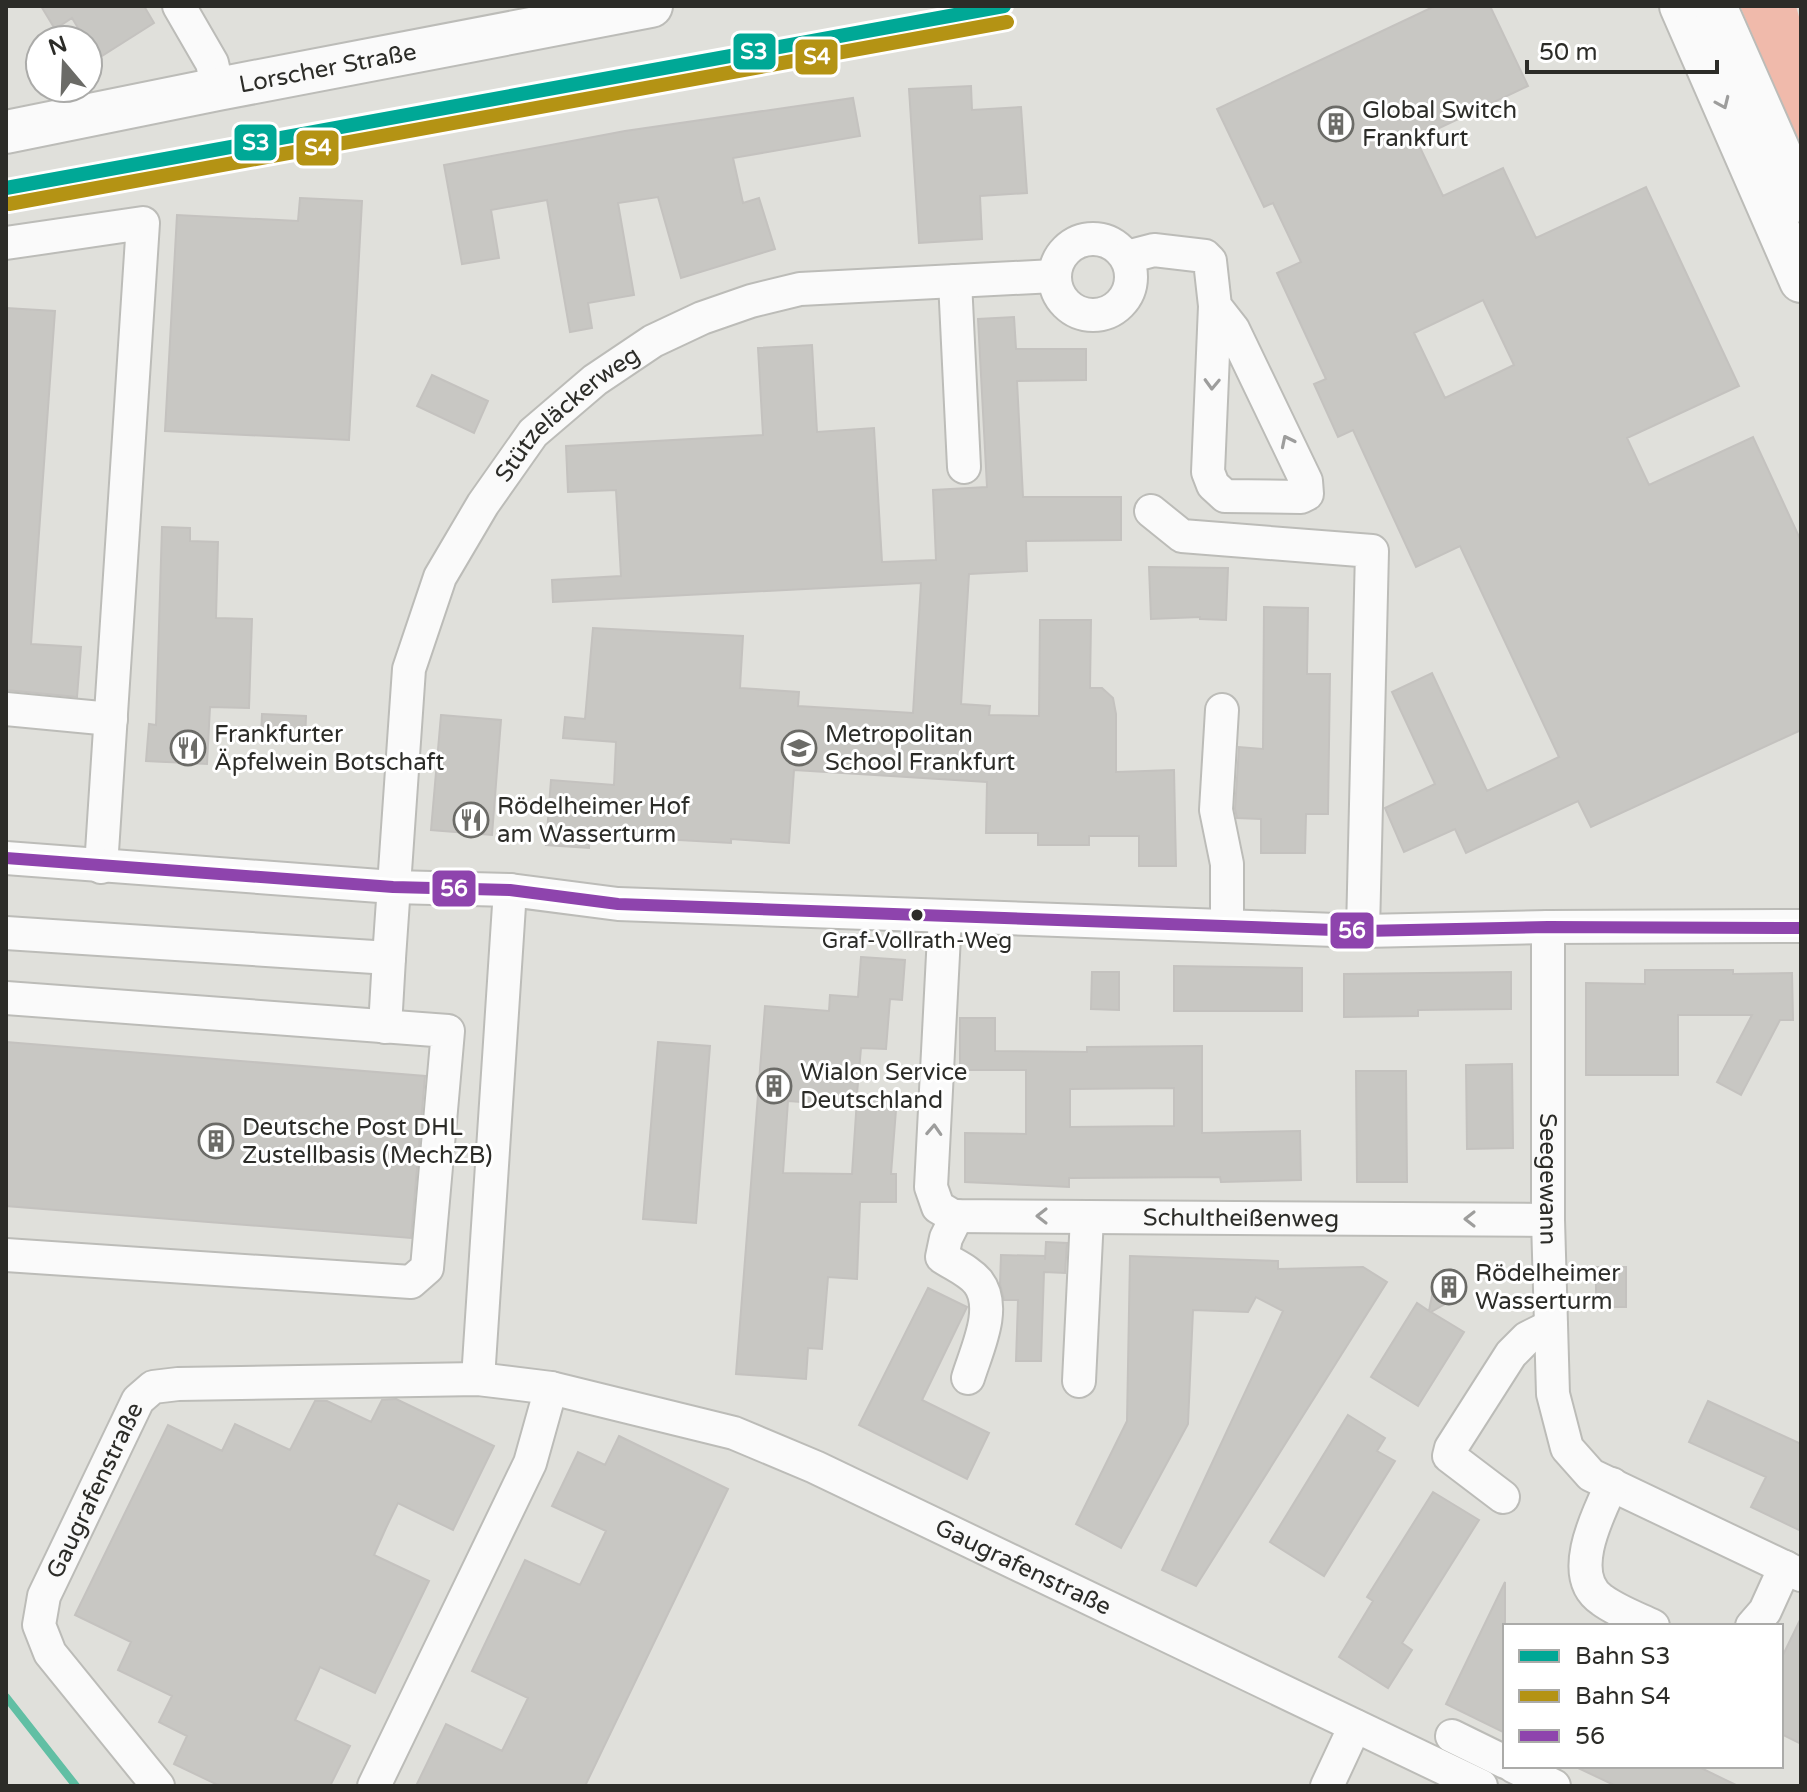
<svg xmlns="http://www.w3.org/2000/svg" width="1807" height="1792" viewBox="0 0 1807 1792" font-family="'Varela Round',sans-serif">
	<rect width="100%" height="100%" fill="#e0e0db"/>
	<path fill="#f0baab" d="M1740 6H1796L1801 24V148Z"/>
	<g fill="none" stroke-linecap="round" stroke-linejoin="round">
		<path stroke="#61bfa4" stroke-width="8" d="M6 1697 76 1786"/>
	</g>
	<path fill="#c8c7c3" stroke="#c4c2bf" stroke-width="2" fill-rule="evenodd" d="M41 6H144L154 23 97 59 72 18 55 29Z
		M1435 6H1490L1528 86 1416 139 1443 196 1503 168 1536 238 1646 187 1739 386 1627 438 1649 485 1753 437 1801 541V730L1591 827 1578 801 1466 853 1455 829 1404 852 1385 808 1435 784 1392 692 1432 673 1487 791 1559 757 1460 546 1416 567 1353 430 1338 437 1314 384 1326 379 1277 273 1301 262 1273 203 1264 207 1217 109ZM1483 300 1514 365 1445 398 1414 333Z
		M971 86 972 110 1021 107 1027 193 980 196 982 239 919 243 909 89Z
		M853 98 860 136 733 158 743 203 759 198 775 249 681 278 658 197 618 203 634 295 588 303 592 328 570 332 547 200 491 210 499 258 462 264 444 165 625 131Z
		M300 198 362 201 349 440 165 431 177 215 298 221Z
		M6 308 55 311 31 644 81 647 77 697 6 690Z
		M1014 317 1016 349H1086V380L1017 381 1023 497H1121V540L1026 541 1027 571 969 574 961 704 990 706 989 715 1039 716 1040 620H1091L1090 688H1102L1113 698 1116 714V772L1174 770 1176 866H1139V836H1089V845H1038V833H986L987 782 794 770 789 843 731 839V843L590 835 589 848 546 845 551 780 614 785 616 742 563 738 565 717 585 719 593 628 743 636 740 688 799 692 798 706 913 713 921 583 553 602 552 580 621 576 616 490 568 492 566 446 763 435 758 348 812 345 817 432 874 428 882 562 936 560 933 490 987 487 978 319Z
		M432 375 488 401 474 433 417 406Z
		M162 527 190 528V541L218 542 216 618 252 619 249 708 210 707 207 764 146 761 149 724 156 725Z
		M1149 567 1228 568 1226 620 1200 619V617L1151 619Z
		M1264 607 1308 608 1307 674H1330L1328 814H1306L1305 853H1261V819L1237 818 1235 809 1239 747 1263 749Z
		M262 714 306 716 305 740 261 738Z
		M441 715 501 720 492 835 431 830Z
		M861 957 905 960 902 1000 890 999 886 1049 861 1048 857 1094 897 1097 891 1174H896V1202H860L857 1279 828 1277 822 1349 808 1348 806 1379 736 1374 765 1006 829 1011 830 995 858 997ZM857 1099 852 1174 783 1173 788 1101 856 1106Z
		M1174 966 1302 968V1011H1174Z
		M1645 970H1733V974L1792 973 1793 1020H1780L1741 1095 1717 1082 1752 1015H1678V1075H1586V983L1645 984Z
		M1092 972H1119V1010L1091 1009Z
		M1511 972V1009L1418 1010V1016L1344 1017V974Z
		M960 1018H995V1051L1087 1052V1047L1202 1046V1133L1300 1131 1301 1180 1221 1182 1220 1177 1069 1178V1187L965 1182V1133L1026 1134V1070H960ZM1174 1088V1126L1070 1127V1089Z
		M6 1042 425 1076 411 1238 6 1206Z
		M658 1042 710 1046 696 1223 643 1219Z
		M1512 1064 1513 1148 1467 1149 1466 1065Z
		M1356 1071H1406L1407 1182H1357Z
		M1046 1242 1067 1243 1065 1273 1044 1272 1041 1361H1016L1018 1300H1004L1000 1284 1001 1255 1045 1256V1260Z
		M1130 1256 1278 1261V1269L1363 1267 1387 1282 1196 1586 1162 1570 1283 1311 1256 1297 1248 1312 1193 1310 1188 1424 1121 1548 1076 1524 1127 1421Z
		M1596 1267H1626V1307H1596Z
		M1451 1269 1464 1278 1463 1294 1431 1312 1464 1332 1418 1406 1371 1377 1417 1303 1429 1311 1436 1275Z
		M928 1288 967 1307 922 1400 989 1433 967 1479 859 1425Z
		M396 1399 494 1446 453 1530 398 1503 386 1528 374 1555 429 1581 375 1693 320 1667 308 1693 295 1720 350 1746 330 1786H220L174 1764 187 1736 159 1722 172 1696 118 1670 131 1642 75 1615 168 1425 222 1451 235 1424 290 1450 315 1401H327L371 1422 382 1400Z
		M1708 1401 1801 1444V1531L1751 1507 1766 1477 1689 1442Z
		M1348 1415 1385 1438 1377 1451 1395 1461 1324 1576 1270 1542Z
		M619 1436 728 1489 585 1786H416L446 1724 502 1751 528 1698 472 1671 525 1560 580 1585 606 1531 552 1506 578 1452 605 1465Z
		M1433 1492 1479 1520 1402 1643 1412 1650 1388 1688 1339 1657 1373 1601 1367 1597Z
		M1505 1582V1733L1446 1704Z
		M1801 1618V1744L1781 1734V1659Z
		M1574 1766H1697L1738 1786H1616Z"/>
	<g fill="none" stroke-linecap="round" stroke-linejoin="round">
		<g stroke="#bcbcb8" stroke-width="36">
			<g id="minor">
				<path d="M179 6 212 63 218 89"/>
				<circle cx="1093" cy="277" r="38"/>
				<path d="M6 243 143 223 101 867"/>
				<path d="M1127 257 1154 250 1205 256 1210 261 1215 306 1208 472 1213 485 1225 496 1301 497 1307 494 1306 481 1233 329 1215 306"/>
				<path d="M955 281 964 467"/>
				<path d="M1151 511 1182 536 1372 551 1363 931"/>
				<path d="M6 709 111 719"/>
				<path d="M1222 710 1216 810 1227 864V926"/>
				<path d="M6 858 393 887 510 890 618 904 1363 931 1548 927 1801 926"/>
				<path id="s1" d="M945 916 931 1187 938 1207 953 1216 1548 1220"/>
				<path id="s2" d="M1548 927V1220L1553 1394 1567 1448 1591 1475 1801 1575"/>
				<path id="s3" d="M6 933 389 958 409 669 440 577 483 504 533 433 595 380 653 341 702 318 751 301 800 289 1054 276"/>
				<path d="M6 998 448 1031 427 1268 411 1282 6 1255"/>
				<path d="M385 1027 389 958"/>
				<path d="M957 1216 946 1238 942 1257C954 1265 969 1271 978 1282 998 1308 976 1351 968 1378"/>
				<path d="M478 1379 510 890"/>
				<path d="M1079 1381 1087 1217"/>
				<path d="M1612 1484C1598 1514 1566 1576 1602 1600 1617 1611 1636 1618 1653 1626"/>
				<path d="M1503 1497 1449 1456 1451 1448 1511 1354 1527 1338 1551 1326"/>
				<path d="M1752 1626 1765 1611 1785 1567"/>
				<path d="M1452 1736 1505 1762"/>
				<path d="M1513 1766 1554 1786"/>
				<path id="s4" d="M158 1786 50 1653 39 1625 44 1596 138 1400 153 1387 178 1384 478 1379 551 1388 734 1433 815 1467 1481 1786"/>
				<path d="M374 1786 530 1463 551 1388"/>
				<path d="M1327 1786 1355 1726"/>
			</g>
		</g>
		<g stroke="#bcbcb8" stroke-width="46">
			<g id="major">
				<path d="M1681 6 1801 281"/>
				<path d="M1715 6 1801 201"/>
				<path id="s5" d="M6 132 218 89 651 6"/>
			</g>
		</g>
		<use href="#minor" stroke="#fafafa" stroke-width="32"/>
		<use href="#major" stroke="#fafafa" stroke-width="42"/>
		<g stroke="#fff" stroke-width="18">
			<path id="bus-1" d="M6 858 393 887 510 890 618 904 1363 931 1548 927 1801 928"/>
		</g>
		<use href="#bus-1" stroke="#8e44ad" stroke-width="12"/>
		<g stroke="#fff" stroke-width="20">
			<path id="rail-1" d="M6 188 1004 6"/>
		</g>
		<g stroke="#fff" stroke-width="20">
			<path id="rail-2" d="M9 204 1007 22"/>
		</g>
		<use href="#rail-1" stroke="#00a896" stroke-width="14"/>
		<use href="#rail-2" stroke="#b49314" stroke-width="14"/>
	</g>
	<defs><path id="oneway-chevron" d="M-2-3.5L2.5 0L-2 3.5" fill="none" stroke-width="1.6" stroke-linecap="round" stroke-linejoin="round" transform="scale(2)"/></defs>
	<g stroke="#9d9d9c">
		<use href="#oneway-chevron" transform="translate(1723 103) rotate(66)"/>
		<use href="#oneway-chevron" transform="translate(1212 384) rotate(92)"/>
		<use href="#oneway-chevron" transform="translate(1287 441) rotate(-116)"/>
		<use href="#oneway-chevron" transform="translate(934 1130) rotate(-87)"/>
		<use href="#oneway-chevron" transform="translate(1042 1216) rotate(-180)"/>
		<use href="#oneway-chevron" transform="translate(1470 1219) rotate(-180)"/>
	</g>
	<defs>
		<g id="building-ring" transform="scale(1.8)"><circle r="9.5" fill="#fff" stroke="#6b6b67" stroke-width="1.5"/><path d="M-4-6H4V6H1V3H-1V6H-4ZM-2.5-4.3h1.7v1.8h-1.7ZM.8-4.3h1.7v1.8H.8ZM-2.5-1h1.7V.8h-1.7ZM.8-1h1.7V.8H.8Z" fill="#6b6b67"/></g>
		<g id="restaurant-ring" transform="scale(1.8)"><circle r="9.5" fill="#fff" stroke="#6b6b67" stroke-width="1.5"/><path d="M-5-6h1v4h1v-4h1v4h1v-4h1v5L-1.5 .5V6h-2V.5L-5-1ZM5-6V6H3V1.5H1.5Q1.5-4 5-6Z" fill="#6b6b67"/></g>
		<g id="school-ring" transform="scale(1.8)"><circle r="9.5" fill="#fff" stroke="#6b6b67" stroke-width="1.5"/><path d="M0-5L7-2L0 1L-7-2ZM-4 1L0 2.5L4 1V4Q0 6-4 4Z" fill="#6b6b67"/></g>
	</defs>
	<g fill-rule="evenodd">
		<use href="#building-ring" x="1336" y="124"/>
		<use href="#restaurant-ring" x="188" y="748"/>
		<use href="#school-ring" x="799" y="748"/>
		<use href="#restaurant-ring" x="471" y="820"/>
		<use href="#building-ring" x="774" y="1086"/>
		<use href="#building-ring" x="216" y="1141"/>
		<use href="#building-ring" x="1449" y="1287"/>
	</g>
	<circle fill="#2c2c28" stroke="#fff" stroke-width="3" cx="917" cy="915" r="7"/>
	<g text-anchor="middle" stroke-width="6" stroke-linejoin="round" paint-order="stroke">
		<g font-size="22" fill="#2c2c28" stroke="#fff">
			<text x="917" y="948">Graf-Vollrath-Weg</text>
		</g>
		<g font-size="24" fill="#2c2c28" stroke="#fff">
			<text dy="8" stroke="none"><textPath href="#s5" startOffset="328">Lorscher Straße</textPath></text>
			<text dy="8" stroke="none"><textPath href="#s3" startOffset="980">Stützeläckerweg</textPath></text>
			<text dy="8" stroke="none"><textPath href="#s2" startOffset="252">Seegewann</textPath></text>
			<text dy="8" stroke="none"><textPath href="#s1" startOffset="598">Schultheißenweg</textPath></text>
			<text dy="8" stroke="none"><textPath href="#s4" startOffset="348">Gaugrafenstraße</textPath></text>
			<text dy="8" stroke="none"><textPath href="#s4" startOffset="1374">Gaugrafenstraße</textPath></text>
		</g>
		<g font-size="24" fill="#2c2c28" stroke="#fff" text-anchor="start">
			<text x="1362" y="118">Global Switch<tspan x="1362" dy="28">Frankfurt</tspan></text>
			<text x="214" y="742">Frankfurter<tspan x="214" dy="28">Äpfelwein Botschaft</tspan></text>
			<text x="825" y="742">Metropolitan<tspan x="825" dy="28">School Frankfurt</tspan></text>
			<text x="497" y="814">Rödelheimer Hof<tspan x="497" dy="28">am Wasserturm</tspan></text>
			<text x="800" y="1080">Wialon Service<tspan x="800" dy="28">Deutschland</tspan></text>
			<text x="242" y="1135">Deutsche Post DHL<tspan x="242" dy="28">Zustellbasis (MechZB)</tspan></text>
			<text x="1475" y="1281">Rödelheimer<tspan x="1475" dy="28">Wasserturm</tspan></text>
		</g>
	</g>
	<g stroke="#fff" stroke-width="3">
		<rect x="732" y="32" width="45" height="39" rx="8" fill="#00a896"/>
		<rect x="794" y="38" width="45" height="38" rx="8" fill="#b49314"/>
		<rect x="233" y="123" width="45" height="39" rx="8" fill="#00a896"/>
		<rect x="295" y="129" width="45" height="38" rx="8" fill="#b49314"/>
		<rect x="431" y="869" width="46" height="39" rx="8" fill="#8e44ad"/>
		<rect x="1329" y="911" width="46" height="39" rx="8" fill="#8e44ad"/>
	</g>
	<g font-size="22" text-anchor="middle" font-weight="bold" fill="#fff">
		<text x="754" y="59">S3</text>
		<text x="817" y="64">S4</text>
		<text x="256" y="150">S3</text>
		<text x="318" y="155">S4</text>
		<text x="454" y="896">56</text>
		<text x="1352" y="938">56</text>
	</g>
	<rect width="1807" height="1792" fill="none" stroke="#2c2c28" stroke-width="16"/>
	<rect x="1503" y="1624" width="280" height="144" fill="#ffffff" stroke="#ababa9" stroke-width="2"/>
	<rect x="1519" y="1650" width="40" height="12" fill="#00a896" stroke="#ababa9" stroke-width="2"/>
	<text x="1575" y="1664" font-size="24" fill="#2c2c28">Bahn S3</text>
	<rect x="1519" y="1690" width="40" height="12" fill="#b49314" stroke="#ababa9" stroke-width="2"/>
	<text x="1575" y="1704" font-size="24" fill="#2c2c28">Bahn S4</text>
	<rect x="1519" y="1730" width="40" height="12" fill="#8e44ad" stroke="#ababa9" stroke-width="2"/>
	<text x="1575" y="1744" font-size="24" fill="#2c2c28">56</text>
	<g transform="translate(64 64) rotate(341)"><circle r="38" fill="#ffffff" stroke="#ababa9" stroke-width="2"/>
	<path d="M0-6L14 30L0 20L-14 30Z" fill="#6b6b67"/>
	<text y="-12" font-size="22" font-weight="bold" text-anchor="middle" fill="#2c2c28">N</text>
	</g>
	<path d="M1527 60v12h190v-12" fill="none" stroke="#2c2c28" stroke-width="4"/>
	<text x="1539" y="60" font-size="24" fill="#2c2c28" stroke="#ffffff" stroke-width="6" paint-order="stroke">50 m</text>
</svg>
